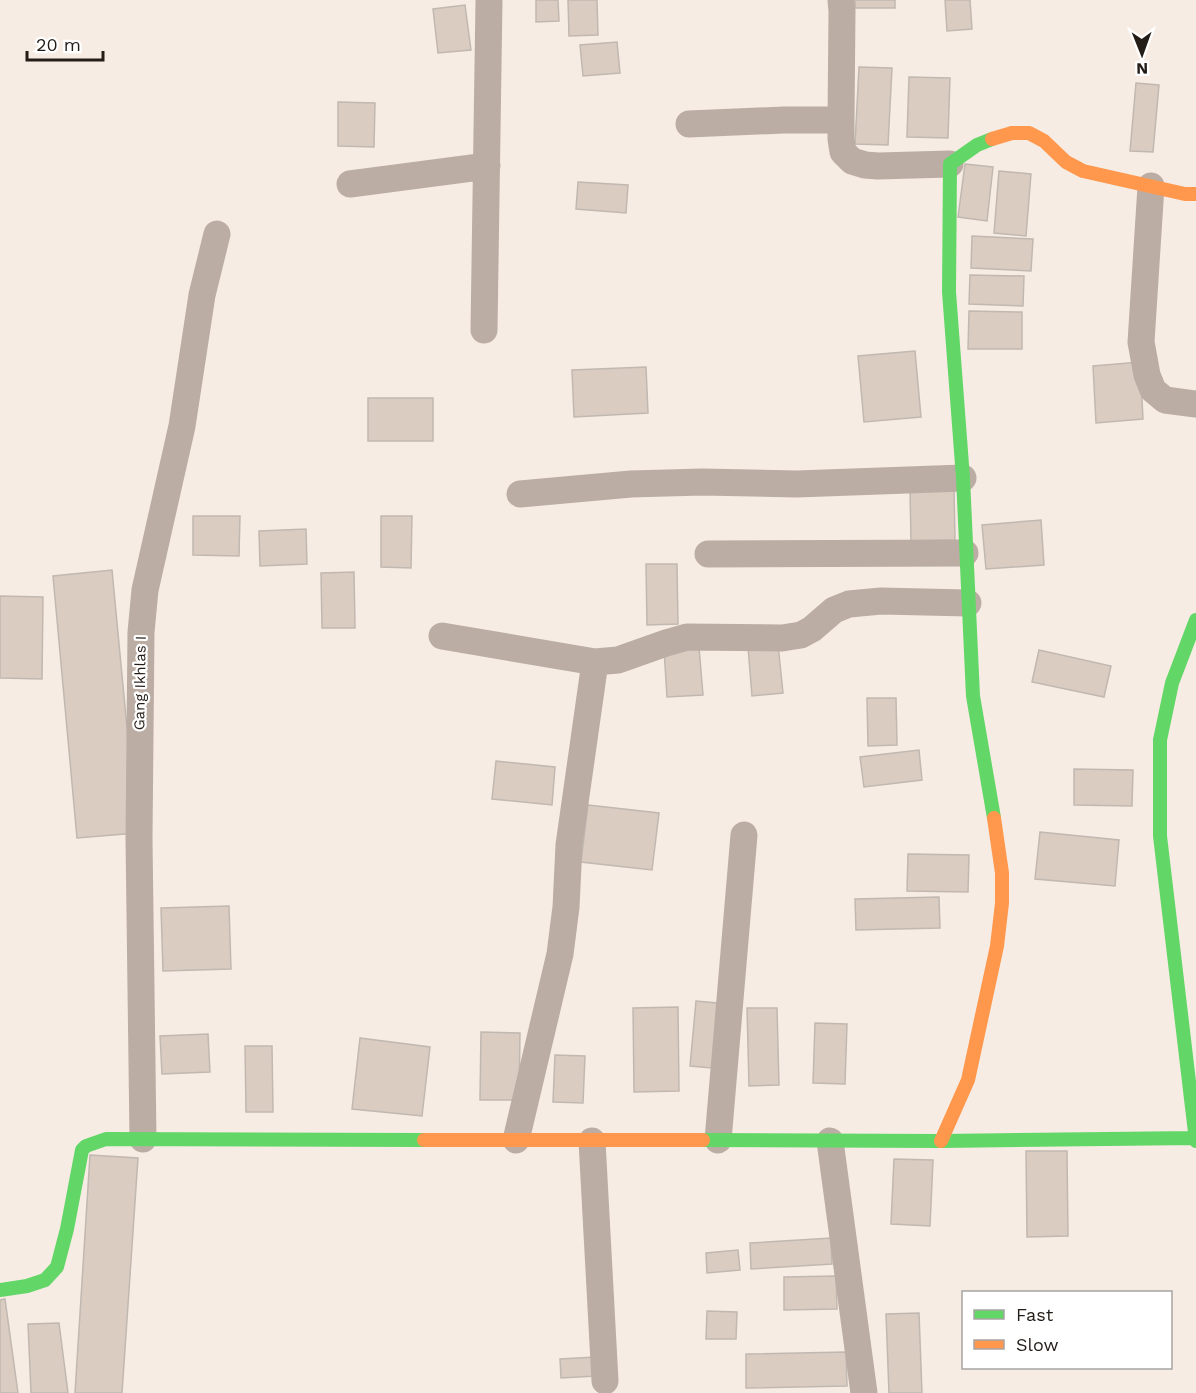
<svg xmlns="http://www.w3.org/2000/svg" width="1196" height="1393" viewBox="0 0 1196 1393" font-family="'Work Sans',sans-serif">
	<rect width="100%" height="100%" fill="#f7ece3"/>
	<path fill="#daccc0" stroke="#c1b8b1" stroke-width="1.5" d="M536 0H558L559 21 536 22Z
		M568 0H597L598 35 569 36Z
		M855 0H895V8H855Z
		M945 0H970L972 29 947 31Z
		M465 5 471 50 438 53 433 9Z
		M617 42 620 73 583 76 580 45Z
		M859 67 892 68 888 145 855 144Z
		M909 77 950 78 948 138 907 137Z
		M1136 83 1159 85 1153 152 1130 151Z
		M338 102 375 103 374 147 338 146Z
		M965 164 993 167 987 221 958 217Z
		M999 171 1031 174 1026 236 994 233Z
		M578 182 628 185 626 213 576 209Z
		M972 236 1033 239 1031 271 971 268Z
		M970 275 1024 276 1023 306 969 304Z
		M969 311 1022 312V349H968Z
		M915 351 921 417 864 422 858 356Z
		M1140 362 1143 419 1096 423 1093 366Z
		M646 367 648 413 574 417 572 370Z
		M368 398H433V441H368Z
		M910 489H954L955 540 911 541Z
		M193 516H240L239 556 193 555Z
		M381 516H412L411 568 381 567Z
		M1041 520 1044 565 986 569 982 525Z
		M306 529 307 564 260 566 259 531Z
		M646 564H677L678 624 647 625Z
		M112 570 137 833 77 838 53 576Z
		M354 572 355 628H322L321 573Z
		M0 596 43 597 42 679 0 678Z
		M778 644 783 693 752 696 748 647Z
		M699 647 703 695 667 697 664 649Z
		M1039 650 1111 666 1104 697 1032 682Z
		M867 698H896L897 745 868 746Z
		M919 750 922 780 864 787 860 757Z
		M496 761 555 767 552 805 492 799Z
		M1074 769 1133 770 1132 806 1074 805Z
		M588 805 659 813 652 870 581 862Z
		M1040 832 1119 840 1115 886 1035 879Z
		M908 854 969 855 968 892 907 891Z
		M939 897 940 928 856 930 855 899Z
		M229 906 231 969 163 971 161 908Z
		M696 1001 728 1004 723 1069 690 1066Z
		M678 1007 679 1091 634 1092 633 1008Z
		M747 1008H777L779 1085 749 1086Z
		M815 1023 847 1024 845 1084 813 1083Z
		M481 1032 520 1033 519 1100H480Z
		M208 1034 210 1072 162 1074 160 1036Z
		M360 1038 430 1047 422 1116 352 1109Z
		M245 1046H272L273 1112H246Z
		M555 1055 585 1056 583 1103 553 1102Z
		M1026 1151H1067L1068 1236 1027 1237Z
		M90 1155 138 1158 122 1393H75Z
		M894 1159 933 1160 930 1226 891 1224Z
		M831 1238 832 1264 751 1269 750 1243Z
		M738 1250 740 1270 707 1273 706 1253Z
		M836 1276 837 1309 784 1310V1277Z
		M5 1299 18 1393H0V1300Z
		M707 1311 737 1312 736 1339H706Z
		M919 1313 922 1393H889L886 1314Z
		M59 1323 68 1393H31L28 1324Z
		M846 1352 847 1386 746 1388V1354Z
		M595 1357 596 1376 561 1378 560 1359Z"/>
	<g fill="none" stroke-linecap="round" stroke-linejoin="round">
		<path stroke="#bcada4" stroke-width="27" d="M841 0 842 11 841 120
			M689 124 784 120H841V139L843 152 852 161 865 165 878 166 950 164
			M350 184 487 166
			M1151 186 1141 342 1147 375 1153 390 1165 400 1196 404
			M484 330 489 0
			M520 494 631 484 702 482 797 484 963 478
			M708 554 965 553
			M442 636 595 662
			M143 1139 139 839 141 632 145 590 182 426 202 295 217 234
			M516 1140 560 954 566 907 569 845 595 662 618 660 666 643 687 637 782 638 801 635 812 629 834 610 849 604 881 601 968 603
			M718 1140 744 835
			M592 1141 605 1381
			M830 1141 864 1393"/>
		<path stroke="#63d668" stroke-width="14" d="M992 139 977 145 950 164 949 292 963 478 973 696 994 818
			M1196 620 1172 683 1160 740V836L1196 1141
			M703 1140 941 1141 1195 1138
			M0 1290 27 1286 45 1280 57 1267 67 1229 82 1150 86 1146 106 1139 424 1140"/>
		<path stroke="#ff974d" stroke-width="14" d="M992 139 1012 133H1029L1044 141 1066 162 1083 171 1185 194H1196
			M424 1140H703
			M941 1141 968 1080 997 946 1002 903V873L994 818"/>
	</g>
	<g text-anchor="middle" stroke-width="4.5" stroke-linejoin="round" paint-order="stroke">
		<g font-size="15" fill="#241d17" stroke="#fff">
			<text transform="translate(140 683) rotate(-89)" y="5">Gang Ikhlas I</text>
		</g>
	</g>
	<rect x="962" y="1291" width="210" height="78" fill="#ffffff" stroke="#a7a5a2" stroke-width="1.5"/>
	<rect x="974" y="1310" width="30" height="9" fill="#63d668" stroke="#a7a5a2" stroke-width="1.5"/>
	<text x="1016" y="1321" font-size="18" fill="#241d17">Fast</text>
	<rect x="974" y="1340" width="30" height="9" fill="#ff974d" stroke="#a7a5a2" stroke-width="1.5"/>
	<text x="1016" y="1351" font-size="18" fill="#241d17">Slow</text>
	<g transform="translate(1142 54) rotate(179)" stroke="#ffffff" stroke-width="4.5" paint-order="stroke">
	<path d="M0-4.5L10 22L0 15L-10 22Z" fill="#241d17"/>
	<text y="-9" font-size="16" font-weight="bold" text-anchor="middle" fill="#241d17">N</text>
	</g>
	<path d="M27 51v9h76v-9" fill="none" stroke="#241d17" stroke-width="3"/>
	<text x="36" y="51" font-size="18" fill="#241d17" stroke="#ffffff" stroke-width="4.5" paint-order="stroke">20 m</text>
</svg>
